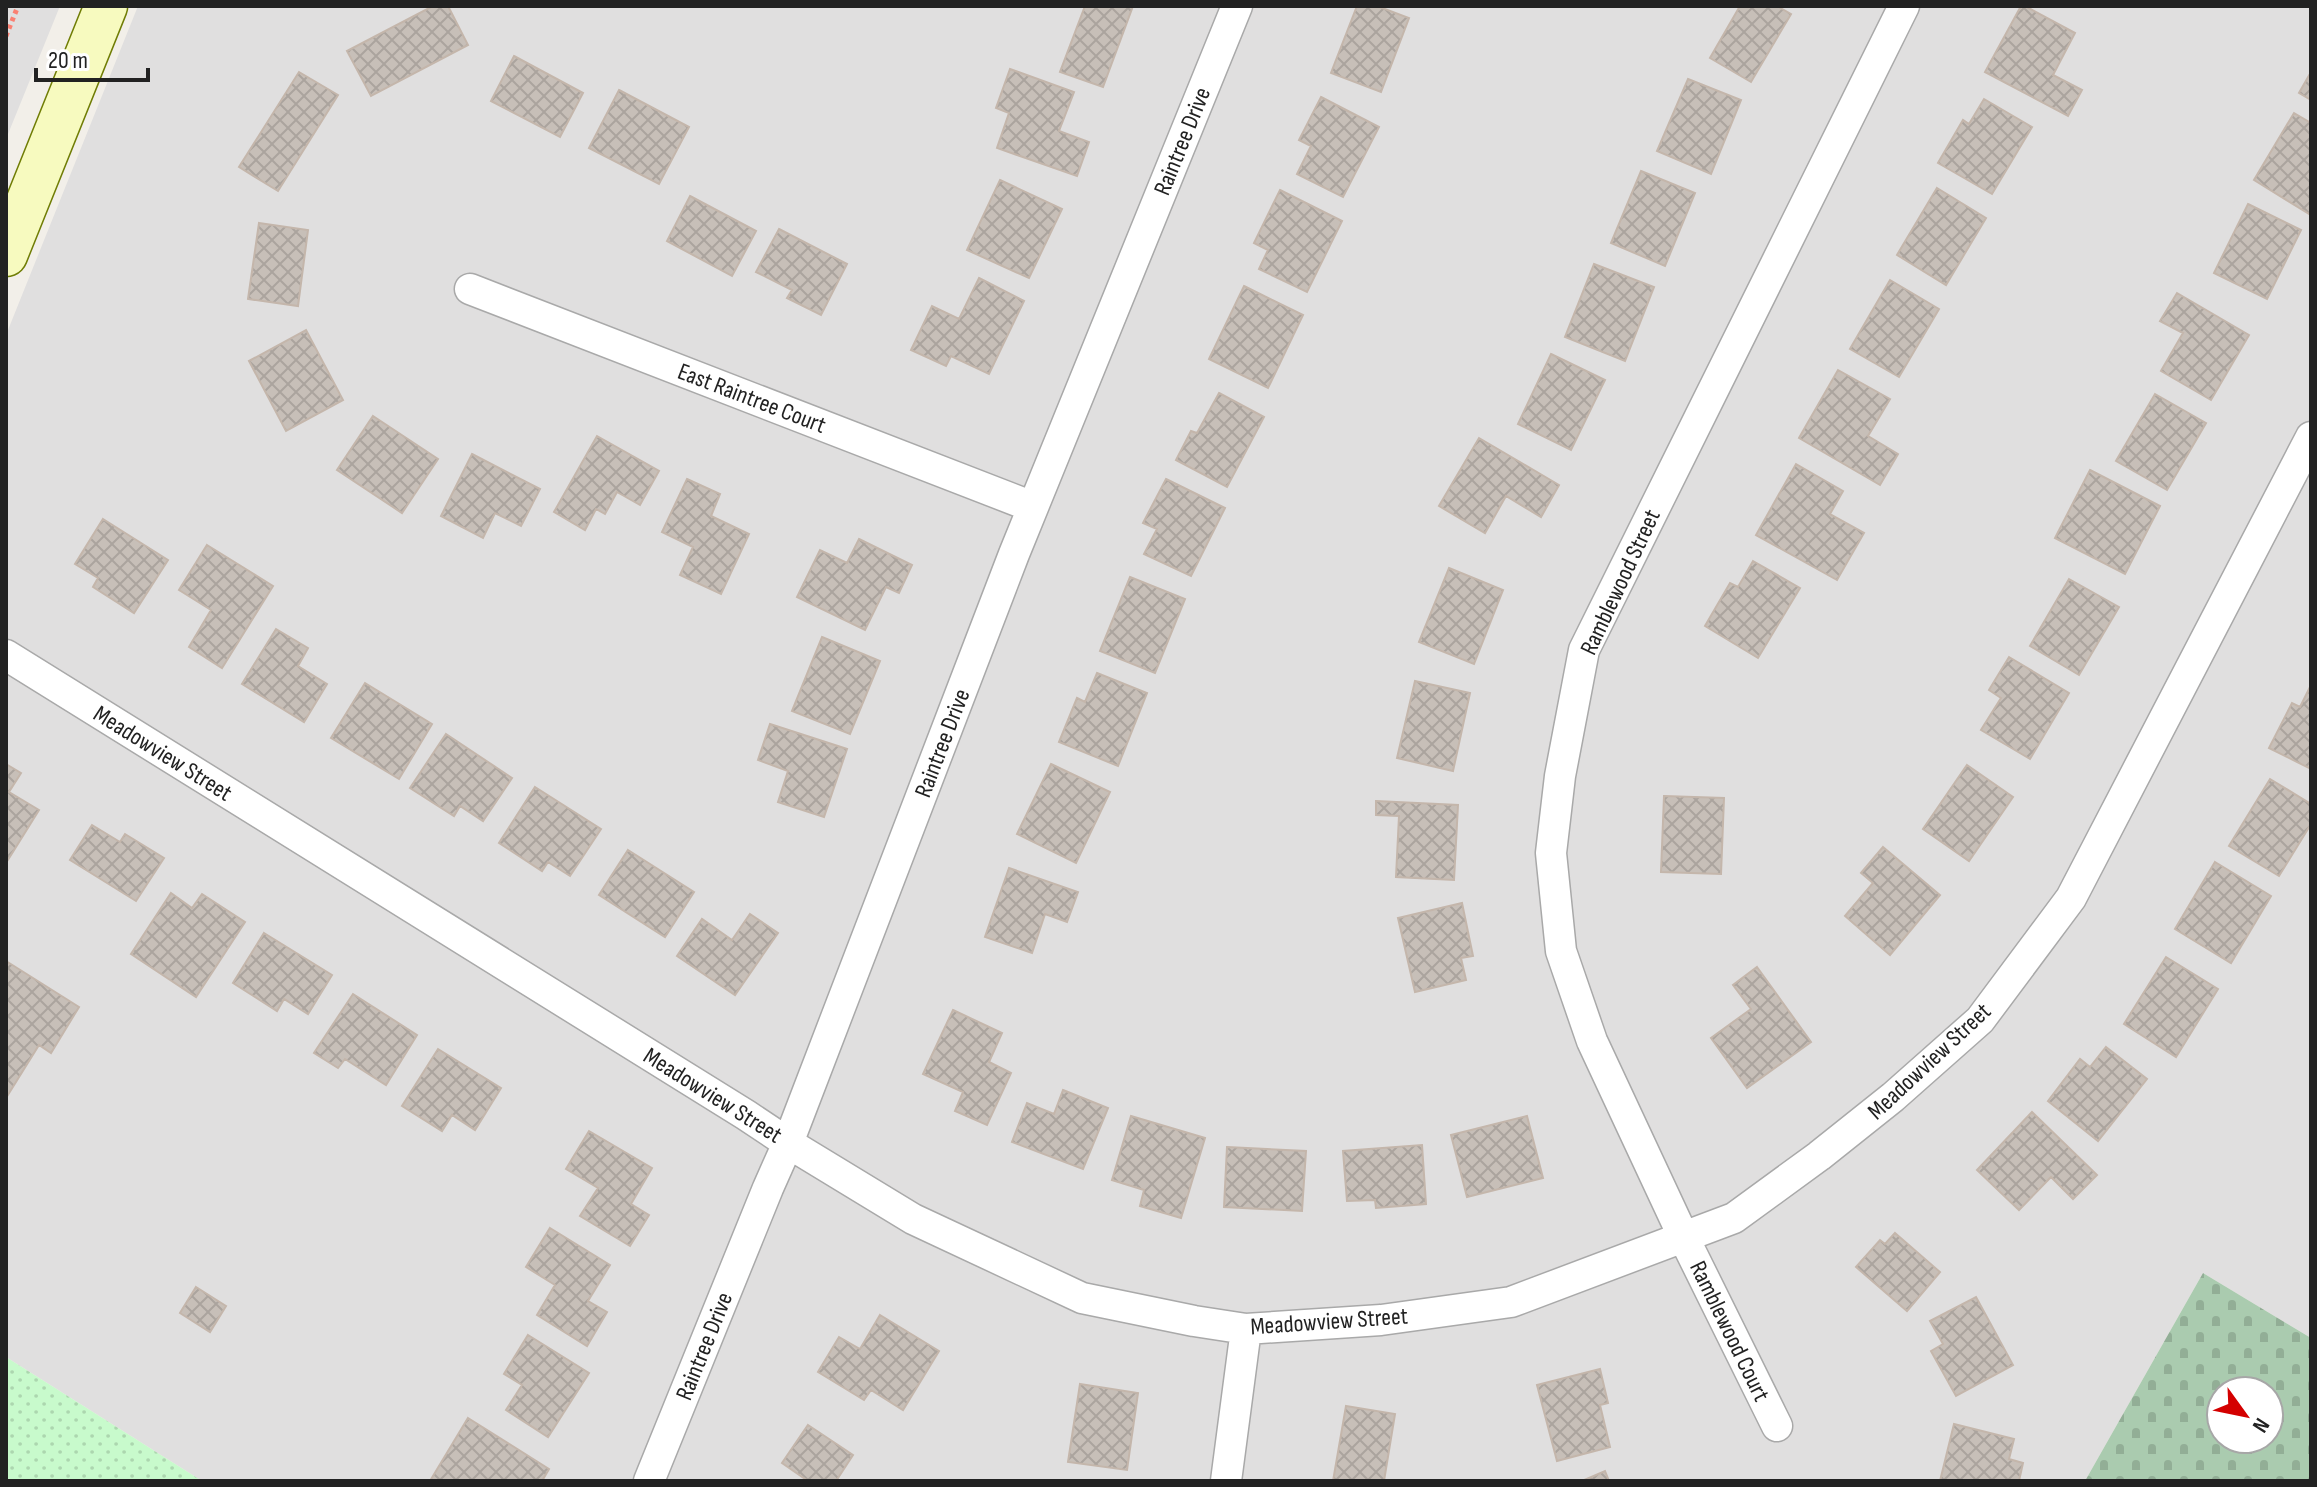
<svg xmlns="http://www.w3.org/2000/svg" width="2317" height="1487" viewBox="0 0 2317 1487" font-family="'Sofia Sans Condensed',sans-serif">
	<defs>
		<pattern id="cemetery-stones" width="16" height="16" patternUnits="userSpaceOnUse" patternTransform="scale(2)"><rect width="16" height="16" fill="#aacbaf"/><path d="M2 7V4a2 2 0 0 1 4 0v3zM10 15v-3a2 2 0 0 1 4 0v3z" fill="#92ae96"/></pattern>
		<pattern id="park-dots" width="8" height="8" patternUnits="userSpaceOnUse" patternTransform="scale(2)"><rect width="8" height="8" fill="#c8facc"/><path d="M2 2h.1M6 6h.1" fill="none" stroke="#acd6af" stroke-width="1.8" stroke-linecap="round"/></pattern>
		<pattern id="building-cross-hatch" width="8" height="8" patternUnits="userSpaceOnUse" patternTransform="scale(2)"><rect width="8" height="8" fill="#c7bfb8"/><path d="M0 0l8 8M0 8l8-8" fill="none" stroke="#aba49e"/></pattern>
	</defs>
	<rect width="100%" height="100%" fill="#f2efe9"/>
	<path fill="#e0dfdf" d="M6 6H60L6 139Z
		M138 6H2311V1338L2203 1273 2085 1481H202L6 1357V335Z"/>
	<path fill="url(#cemetery-stones)" fill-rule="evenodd" d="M2203 1273 2311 1338V1481H2085ZM2221 1391H2269V1439H2221Z"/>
	<path fill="url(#park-dots)" d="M6 1357 202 1481H6Z"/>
	<path fill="url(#building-cross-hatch)" stroke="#c4b6ab" stroke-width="2" d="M433 6H448L468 45 371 96 347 51Z
		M1085 6H1133L1103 87 1060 72Z
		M1357 6H1377L1409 18 1381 92 1331 73Z
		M1740 6H1777L1791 14 1751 82 1710 58Z
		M2021 6H2025L2075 33 2053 75 2082 90 2068 116 1985 72Z
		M514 56 583 93 560 137 491 101Z
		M1010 69 1074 92 1059 131 1089 142 1077 176 997 148 1009 113 996 108Z
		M299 72 338 95 278 191 239 167Z
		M2311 72V100L2299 93Z
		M1688 79 1741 100 1711 174 1657 151Z
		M619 90 689 127 659 184 589 148Z
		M1321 97 1379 127 1343 197 1297 174 1311 146 1299 140Z
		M1984 99 2032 127 1992 194 1938 163 1963 120 1969 124Z
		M2294 113 2311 123V211L2309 214 2254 180Z
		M1641 171 1695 193 1665 266 1611 243Z
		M1000 180 1062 209 1029 278 967 250Z
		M1937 188 1986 218 1946 285 1897 255Z
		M1280 190 1342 221 1307 292 1259 269 1268 250 1254 243Z
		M690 196 756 231 732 276 667 241Z
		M2248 204 2301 230 2267 299 2214 273Z
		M259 223 308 230 298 306 248 299Z
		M779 229 847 264 821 315 787 298 792 290 756 272Z
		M1594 264 1654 287 1625 361 1565 337Z
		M979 278 1024 301 989 374 951 356 946 366 911 350 932 306 959 319Z
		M1890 280 1939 309 1899 377 1850 349Z
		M1244 286 1303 315 1268 388 1209 359Z
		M2177 293 2249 335 2211 400 2161 371 2183 333 2160 321Z
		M306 330 343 400 286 431 249 361Z
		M1551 354 1605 380 1571 450 1518 424Z
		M1838 370 1890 399 1868 436 1898 454 1880 485 1799 438Z
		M1219 393 1264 417 1227 487 1176 460 1191 431 1197 433Z
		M2155 394 2206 423 2167 490 2116 461Z
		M373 416 438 459 402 513 337 470Z
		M597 436 659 471 640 505 617 492 605 514 596 509 585 530 554 512Z
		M1479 438 1559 485 1541 517 1506 496 1485 533 1439 506Z
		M472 454 540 489 521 526 495 513 483 538 441 516Z
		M1796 464 1843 491 1830 514 1864 533 1837 580 1756 535Z
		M2090 470 2160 506 2125 574 2055 538Z
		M687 479 720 494 711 516 749 534 721 594 680 575 693 547 662 532Z
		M1166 479 1225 508 1191 576 1144 554 1157 529 1143 523Z
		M103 519 168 560 134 613 93 587 98 578 75 564Z
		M859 539 912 565 899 593 886 587 865 630 797 597 820 550 847 563Z
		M207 545 273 586 222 668 189 647 211 610 179 590Z
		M1753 561 1800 588 1758 658 1705 626 1730 583 1738 587Z
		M1449 568 1503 590 1474 664 1419 642Z
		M1130 577 1185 599 1155 673 1100 651Z
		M2069 579 2119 607 2079 675 2030 646Z
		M276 629 308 648 298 666 327 684 304 722 242 684Z
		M822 637 880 661 850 734 792 711Z
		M2009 657 2069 693 2030 759 1981 730 2001 698 1989 690Z
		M1097 673 1147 693 1118 766 1059 742 1077 698 1085 702Z
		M1415 681 1470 693 1453 771 1397 758Z
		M365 683 432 724 399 779 331 738Z
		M2311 685V769L2269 748 2292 703 2300 707Z
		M770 724 847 749 824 817 778 802 788 771 758 760Z
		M446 734 512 778 483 821 460 806 454 816 410 788Z
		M6 764 21 773 9 792 39 810 6 863Z
		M1051 764 1110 792 1076 863 1017 834Z
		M1967 765 2013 797 1969 861 1923 829Z
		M2270 779 2311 804V824L2279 876 2229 846Z
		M535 787 601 829 570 876 548 862 542 871 499 843Z
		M1664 796 1724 798 1721 874 1661 872Z
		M1376 801 1458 805 1454 880 1396 877 1399 816 1376 815Z
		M92 825 120 842 125 834 164 858 136 901 70 860Z
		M1883 847 1940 895 1890 955 1845 916 1873 883 1861 873Z
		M628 850 694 892 665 937 599 895Z
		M2215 862 2271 896 2231 963 2175 929Z
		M1009 868 1078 892 1067 922 1045 914 1032 953 985 937Z
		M171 893 192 908 202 894 245 922 196 997 131 954Z
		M1462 903 1473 956 1461 958 1466 980 1415 992 1398 918Z
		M750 914 778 933 735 995 677 956 702 919 732 940Z
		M264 933 332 975 308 1014 284 999 277 1011 233 983Z
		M2166 957 2218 989 2176 1057 2124 1024Z
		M6 961 79 1007 51 1053 39 1045 6 1098Z
		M1757 967 1811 1042 1747 1088 1711 1038 1751 1009 1733 985Z
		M353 994 417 1035 386 1085 345 1059 338 1068 314 1053Z
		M953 1010 1002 1033 989 1062 1011 1073 987 1125 955 1111 963 1092 923 1074Z
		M2106 1047 2147 1079 2098 1141 2048 1101 2080 1059 2090 1067Z
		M438 1049 501 1088 475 1130 452 1115 442 1131 402 1106Z
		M1063 1090 1108 1108 1083 1169 1012 1142 1027 1103 1054 1114Z
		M2032 1112 2097 1175 2073 1199 2051 1177 2019 1210 1977 1170Z
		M1131 1116 1205 1138 1181 1218 1140 1206 1144 1190 1112 1180Z
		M1527 1116 1543 1178 1467 1197 1451 1135Z
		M589 1131 652 1168 631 1204 649 1215 630 1246 580 1216 598 1188 566 1169Z
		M1422 1145 1426 1204 1376 1208 1375 1200 1347 1201 1343 1151Z
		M1227 1147 1306 1151 1302 1211 1224 1207Z
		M550 1228 610 1265 588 1301 607 1312 587 1346 537 1315 555 1285 526 1267Z
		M1895 1233 1940 1272 1907 1311 1856 1267 1880 1240 1885 1244Z
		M196 1287 226 1306 210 1332 180 1313Z
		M1976 1297 2013 1365 1956 1396 1931 1351 1943 1344 1930 1321Z
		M880 1315 939 1351 903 1410 871 1390 864 1400 818 1372 839 1337 860 1349Z
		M528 1335 589 1373 548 1437 506 1410 522 1385 504 1374Z
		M1600 1369 1608 1403 1600 1405 1610 1447 1557 1461 1537 1385Z
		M1080 1384 1138 1393 1127 1470 1068 1462Z
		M1346 1406 1395 1414 1384 1481H1333Z
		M468 1418 549 1469 542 1481H430Z
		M1954 1424 2014 1439 2009 1459 2023 1463 2019 1481H1940Z
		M808 1425 853 1455 836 1481H808L782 1463Z
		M1605 1471 1609 1481H1582Z"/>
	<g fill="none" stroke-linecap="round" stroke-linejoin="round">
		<g stroke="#a9a9a9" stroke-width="33">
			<path id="street" d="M470 289 1033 507
				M6 655 746 1115 788 1143 913 1219 1082 1298 1194 1321 1246 1329 1381 1320 1511 1302 1734 1218 1819 1156 1893 1097 1980 1020 2071 898 2311 437
				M1777 1426 1683 1236 1592 1041 1561 951 1551 853 1560 776 1584 650 1904 6
				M649 1481 768 1188 788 1143 1014 554 1237 6
				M1226 1481 1246 1329"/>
		</g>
		<g stroke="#707d05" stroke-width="45">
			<path id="secondary" d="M6 255 106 6"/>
		</g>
		<path stroke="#fa8072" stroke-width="5" stroke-dasharray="4 4" stroke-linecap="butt" d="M6 36 18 6"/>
		<use href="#street" stroke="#fff" stroke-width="30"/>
		<use href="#secondary" stroke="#f7fabf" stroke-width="42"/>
	</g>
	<g text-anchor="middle" stroke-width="6" stroke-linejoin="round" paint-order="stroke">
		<g font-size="24" fill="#222" stroke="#fff">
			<text transform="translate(1182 141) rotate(-68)" y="8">Raintree Drive</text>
			<text transform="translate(752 398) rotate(21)" y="8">East Raintree Court</text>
			<text transform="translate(1620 582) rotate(-65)" y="8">Ramblewood Street</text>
			<text transform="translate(942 743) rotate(-69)" y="8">Raintree Drive</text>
			<text transform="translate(163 753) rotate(32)" y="8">Meadowview Street</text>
			<text transform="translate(1929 1061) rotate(-43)" y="8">Meadowview Street</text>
			<text transform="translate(713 1095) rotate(32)" y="8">Meadowview Street</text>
			<text transform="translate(1329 1321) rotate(-4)" y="8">Meadowview Street</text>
			<text transform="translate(1730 1331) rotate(64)" y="8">Ramblewood Court</text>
			<text transform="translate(704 1346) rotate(-68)" y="8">Raintree Drive</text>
		</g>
	</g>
	<rect width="2317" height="1487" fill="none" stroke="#222222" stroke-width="16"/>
	<g transform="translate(2245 1415) rotate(123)"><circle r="38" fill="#ffffff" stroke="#a7a7a7" stroke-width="2"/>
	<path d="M0-6L14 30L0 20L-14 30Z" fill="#d40000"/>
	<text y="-12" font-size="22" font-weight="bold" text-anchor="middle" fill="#222222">N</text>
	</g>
	<path d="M36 68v12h112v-12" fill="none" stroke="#222222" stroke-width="4"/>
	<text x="48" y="68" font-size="24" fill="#222222" stroke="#ffffff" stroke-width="6" paint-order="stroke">20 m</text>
</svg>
